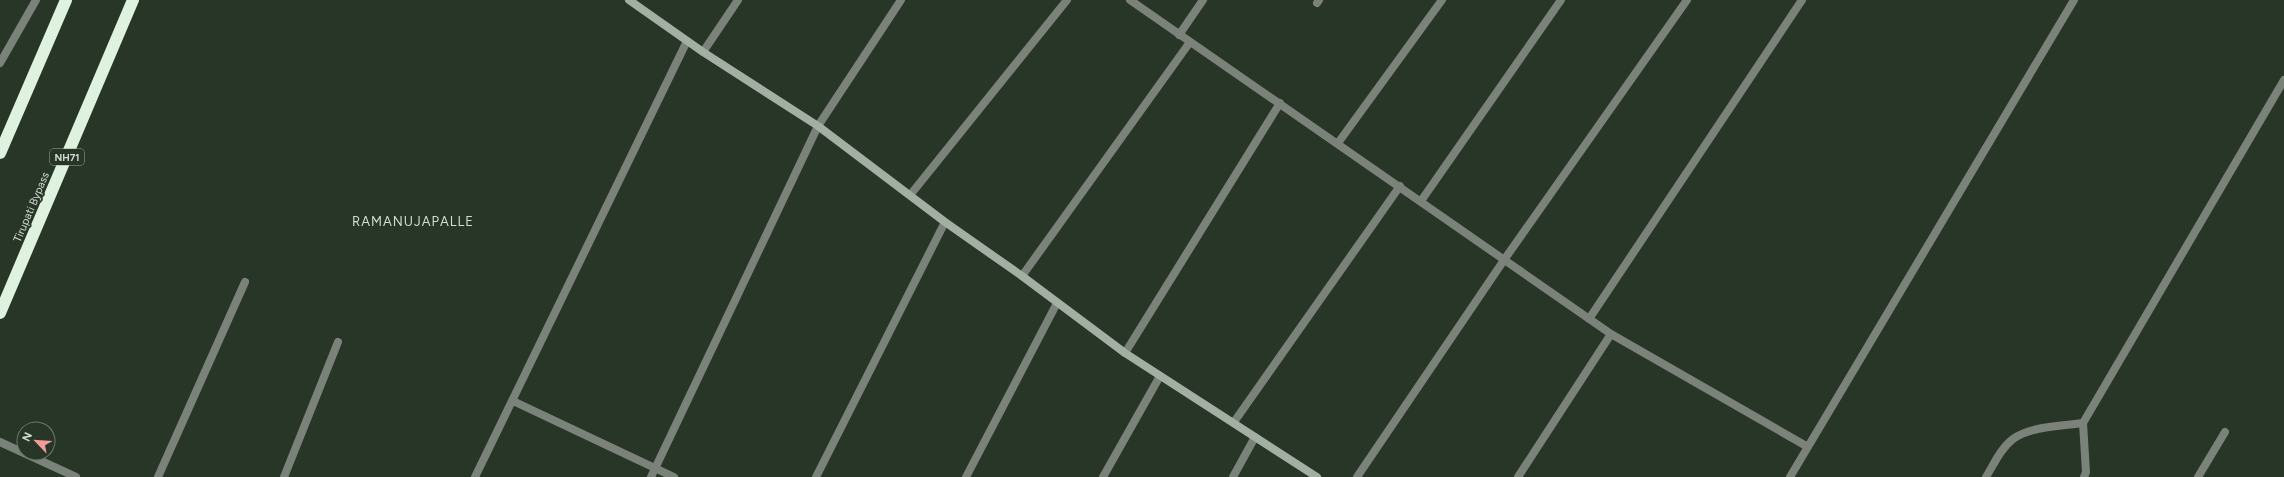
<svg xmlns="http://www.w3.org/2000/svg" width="2284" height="477" viewBox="0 0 2284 477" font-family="Figtree,sans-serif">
	<rect width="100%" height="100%" fill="#283628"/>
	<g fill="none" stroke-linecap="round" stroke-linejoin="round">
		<path stroke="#7a827a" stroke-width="8" d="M0 63 36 0"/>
		<path stroke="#7a827a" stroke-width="8" d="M1130 0 1611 334 1808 447
			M1317 3 1319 0
			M1179 35 1203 0
			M703 52 738 0
			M1338 143 1442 0
			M911 194 1067 0
			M1421 201 1561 0
			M1022 276 1190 42
			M1589 319 1802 0
			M1125 353 1280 103
			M513 401 674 477
			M1234 422 1400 186
			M0 442 76 477
			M158 477 245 282
			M284 477 338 342
			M475 477 687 41
			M651 477 818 126 901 0
			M816 477 945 222
			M966 477 1057 303
			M1103 477 1160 376
			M1233 477 1255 437
			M1357 477 1504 260 1687 0
			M1518 477 1611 334
			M1790 477 2074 0
			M1986 477C1994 464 2001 448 2013 439 2031 426 2062 426 2083 423
			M2084 477 2086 472 2083 423 2284 80
			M2198 477 2225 432"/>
		<path stroke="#a3afa3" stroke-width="8" d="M629 0 703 52 818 126 945 222 1022 276 1125 353 1317 477"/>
		<path stroke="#dff1df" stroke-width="12" d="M0 153 66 0
			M0 313 133 0"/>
	</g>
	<g text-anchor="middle" stroke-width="3.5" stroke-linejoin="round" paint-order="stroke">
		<rect fill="#283628" stroke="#a0aaa0" stroke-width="1" x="50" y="149" width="34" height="16" rx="3"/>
		<g font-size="10" font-weight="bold" fill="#d3dcd3">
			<text x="67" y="161">NH71</text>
		</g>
		<g font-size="11" fill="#d3dcd3" stroke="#283628">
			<text transform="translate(31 207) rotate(-67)" y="4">Tirupati Bypass</text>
		</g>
		<g font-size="13" letter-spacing="1" fill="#d3dcd3" stroke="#283628">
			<text x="413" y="226">RAMANUJAPALLE</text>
		</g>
	</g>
	<g transform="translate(36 441) rotate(295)"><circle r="19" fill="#283628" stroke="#6c786c"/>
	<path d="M0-3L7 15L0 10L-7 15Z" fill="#f59b9a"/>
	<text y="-6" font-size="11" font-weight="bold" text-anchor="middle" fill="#d3dcd3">N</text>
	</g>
</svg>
